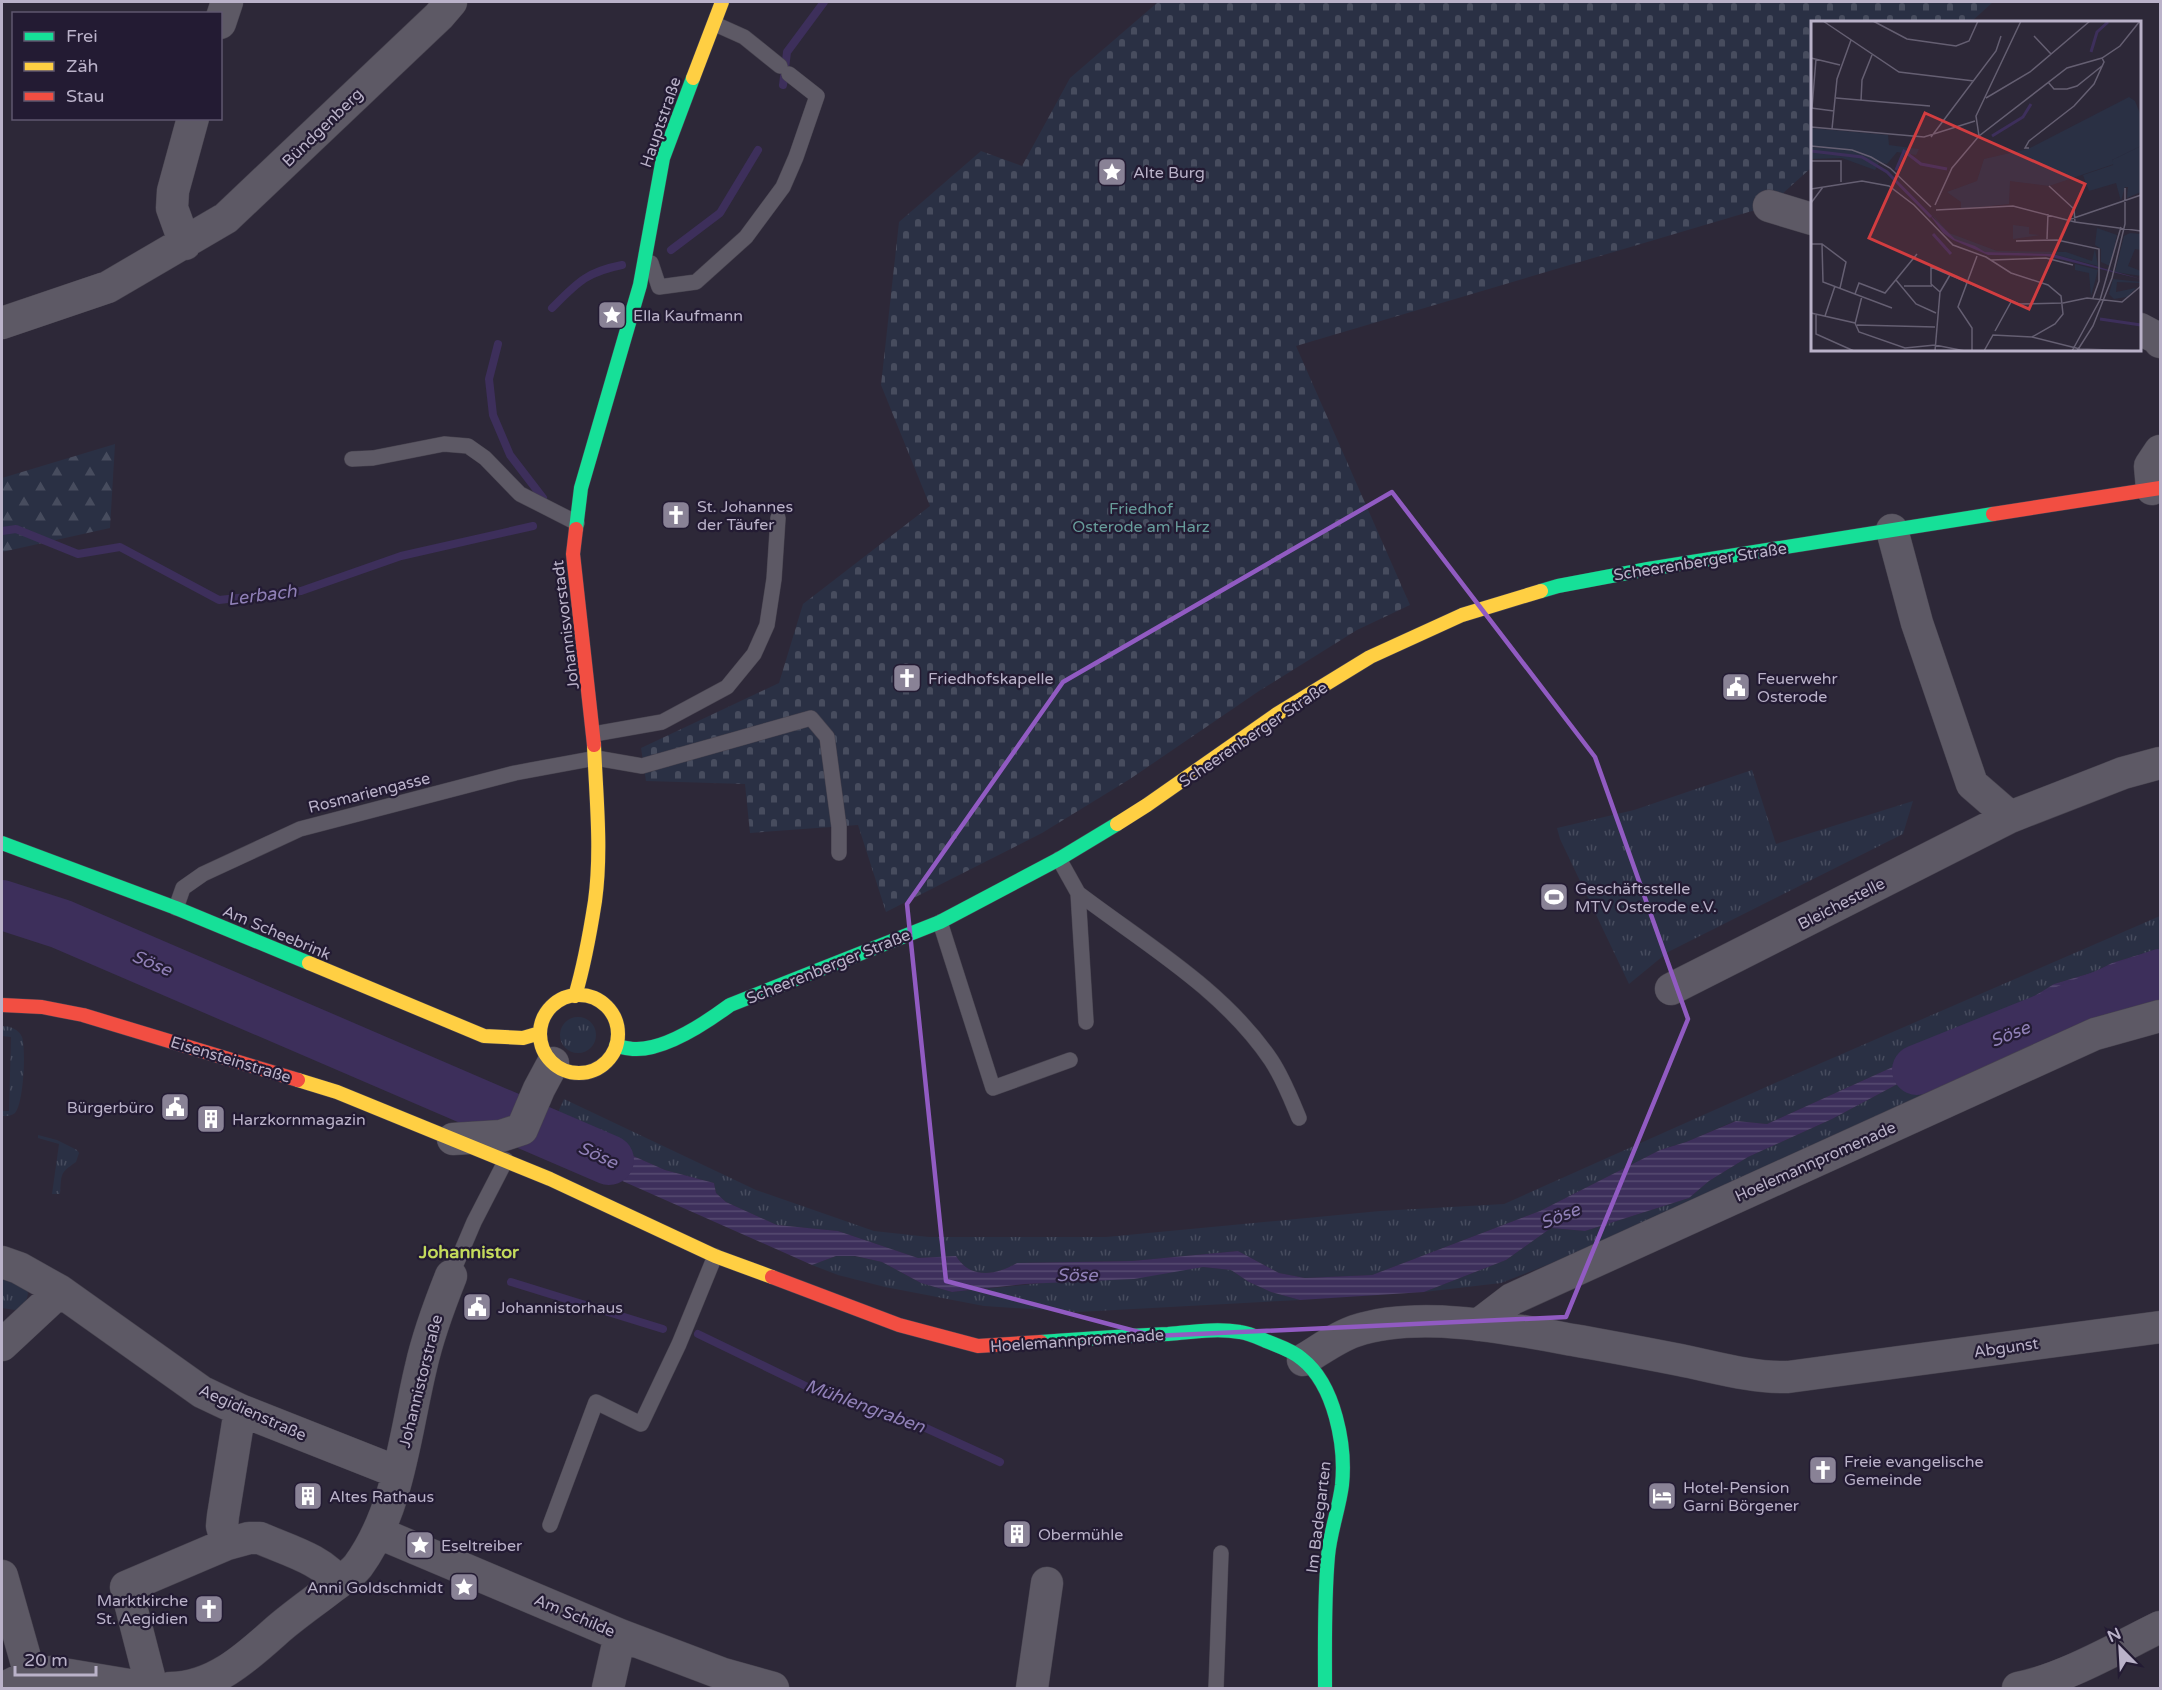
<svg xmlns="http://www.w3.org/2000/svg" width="2162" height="1690" viewBox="0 0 2162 1690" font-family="'Varela Round',sans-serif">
	<defs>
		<pattern id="grass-tufts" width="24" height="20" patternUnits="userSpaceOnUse" patternTransform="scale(1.5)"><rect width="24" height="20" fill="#2a3044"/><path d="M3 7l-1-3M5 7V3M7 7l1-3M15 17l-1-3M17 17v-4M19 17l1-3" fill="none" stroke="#474c5e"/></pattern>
		<pattern id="forest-firs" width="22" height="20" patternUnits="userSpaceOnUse" patternTransform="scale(1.5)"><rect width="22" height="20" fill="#2a3044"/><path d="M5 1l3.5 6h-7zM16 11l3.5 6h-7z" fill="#474c5e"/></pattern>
		<pattern id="cemetery-stones" width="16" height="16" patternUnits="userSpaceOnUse" patternTransform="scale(1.5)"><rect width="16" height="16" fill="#2a3044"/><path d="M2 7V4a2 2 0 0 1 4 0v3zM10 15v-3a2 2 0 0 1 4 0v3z" fill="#474c5e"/></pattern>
		<pattern id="water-rules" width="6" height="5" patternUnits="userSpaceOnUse" patternTransform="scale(1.5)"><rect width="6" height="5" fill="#3d2f5b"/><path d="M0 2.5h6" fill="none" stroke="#574b71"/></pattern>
	</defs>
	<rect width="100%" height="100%" fill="#2d2838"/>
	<path fill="url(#grass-tufts)" d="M1752 770 1776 844 1913 801 1903 834 1668 952 1629 984 1560 839 1557 828 1634 810Z
		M2160 916V950L2148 952 2112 963 2094 972 2054 984 1992 1022 1767 1124 1735 1121 1686 1142 1660 1150 1540 1211 1372 1275 1305 1278 1279 1273 1238 1251 1132 1261 1017 1263C996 1275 971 1280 956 1256L918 1258 838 1231 777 1225 726 1202 716 1193 714 1183 665 1170 554 1121 564 1099 756 1190 874 1231 929 1237H1106L1380 1211 1504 1204 1775 1083Z
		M2160 994V1000L2085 1025 1590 1248 1501 1283 1424 1292 1506 1260 1551 1228 1585 1231 1689 1198 1709 1181 1748 1157 1832 1119 1907 1079 1935 1069 1971 1050 1997 1034 2020 1029 2096 997 2127 1002Z
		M560 1035a18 18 0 1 1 36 0a18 18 0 1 1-36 0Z
		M2 1026C9 1026 19 1029 22 1037 26 1048 24 1103 15 1113 11 1116 7 1116 2 1116V1111H9L11 1037 2 1036Z
		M38 1135 57 1140 77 1150 79 1153 76 1162C59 1174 62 1173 60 1194H52L59 1144 38 1138Z
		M836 1256H854L882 1262 921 1283 952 1292 1203 1267 1231 1270 1249 1282 1271 1292 1300 1300 1078 1312 984 1306 885 1287 838 1275 812 1265Z
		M7 1277 27 1287C30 1297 25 1306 15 1310L2 1308V1279Z"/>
	<path fill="url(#forest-firs)" d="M115 444 110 528 2 552V478Z"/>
	<path fill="url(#cemetery-stones)" d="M1158 2H1993L1971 22H1812V167L1769 206 1296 346 1410 605 1357 630 1259 691 1130 779 1042 833 886 912 858 825 750 833 745 784 646 781 641 748 779 683 803 604 930 506 881 385 899 222 981 151 1022 166 1070 78Z"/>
	<path fill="url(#water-rules)" d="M2160 950V994L2127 1002 2111 998 2096 997 2020 1029 1997 1034 1971 1050 1935 1069 1907 1079 1832 1119 1748 1157 1709 1181 1689 1198 1585 1231 1551 1228 1506 1260 1424 1292 1300 1300 1271 1292 1249 1282 1231 1270 1203 1267 1134 1279 1025 1284 952 1292 921 1283 882 1262 855 1256H836L812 1265 575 1160V1156L548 1142 547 1136 554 1121 665 1170 714 1183 716 1193 726 1202 777 1225 838 1231 918 1258 956 1256C971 1280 996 1275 1017 1263L1132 1261 1238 1251 1279 1273 1305 1278 1372 1275 1540 1211 1660 1150 1686 1142 1736 1121 1767 1124 1992 1022 2054 984 2094 972 2112 963 2148 952Z"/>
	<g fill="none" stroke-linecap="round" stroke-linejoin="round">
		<path stroke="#3d2f5b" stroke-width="8" d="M783 85 787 52 824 2
			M671 250 720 213 758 150
			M552 308C577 283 586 272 622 265
			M498 344 489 379 493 415 510 455 543 498
			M2 531 16 529 78 554 120 547 219 600 301 591 401 556 533 526
			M511 1282 663 1329
			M698 1334 818 1392 917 1424 1000 1462"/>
		<path stroke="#3d2f5b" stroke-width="50" d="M2 905 61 924 609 1160
			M1917 1070 2123 987 2160 974"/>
		<g stroke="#47434f" stroke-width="16">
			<path id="lane" d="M715 24 744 37 780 66
				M651 263 659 287 696 282 746 237 783 187 796 157 817 96 789 74
				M352 459 373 458 444 444 468 446 485 458 520 494 577 523
				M594 734 662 722 727 687 754 654 767 625 774 579 778 518
				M1059 859 1078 893 1086 1022
				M1078 893C1145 944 1223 989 1271 1060 1283 1078 1291 1099 1299 1118
				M176 908 183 888 203 874 300 829 515 773 596 758 642 766 811 718 827 737 839 827V853
				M940 922 993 1088 1070 1060
				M451 1276 474 1222 506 1160
				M550 1525 596 1402 641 1424 679 1344 715 1256
				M1216 1688 1221 1553"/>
		</g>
		<g stroke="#47434f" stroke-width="33">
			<path id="street" d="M220 23 227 2
				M1769 206 1812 219
				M185 244 172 208 173 191 193 118
				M2 323 108 287 226 218 439 16 451 2
				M2140 329 2157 338 2160 342
				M2152 489 2150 466 2160 451
				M1892 530 1917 623 1972 784 2010 817
				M1671 989 2010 817 2123 773 2160 763
				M522 1129 539 1089 553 1063
				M453 1139 501 1136 522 1129
				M2 1262 19 1268 60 1291 202 1392 240 1410 397 1472
				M1478 1325 1512 1299 2095 1034 2160 1016
				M2 1345 60 1291
				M1303 1360C1320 1350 1337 1337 1355 1331 1419 1310 1508 1328 1573 1340 1608 1346 1644 1353 1680 1360 1715 1367 1752 1378 1788 1377L2160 1327
				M379 1533 620 1635 723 1674 773 1688
				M227 1544 249 1538H260C284 1549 325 1560 338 1583
				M2 1576 30 1675
				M4 1688 30 1675 51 1672 147 1688
				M152 1688 126 1587 227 1544 222 1526 223 1516 240 1410
				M170 1688C213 1688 246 1658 276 1631 293 1616 312 1603 330 1589 339 1582 351 1575 358 1566 399 1510 405 1433 421 1367 428 1335 439 1306 451 1276
				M608 1688 620 1635
				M1032 1688 1047 1583
				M2018 1688C2064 1679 2117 1648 2160 1627"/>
		</g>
		<g stroke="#484351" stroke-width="15">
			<path id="fast" d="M576 529 581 488 640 285 663 158 693 78
				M1541 591 1558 586 1648 569 1993 514
				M2 843 176 908 309 963
				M616 1046C622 1047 629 1049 635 1049 665 1050 707 1022 730 1005L940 922 1059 859 1117 824
				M1041 1342C1083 1339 1125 1336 1168 1334 1191 1332 1217 1328 1240 1332 1249 1333 1257 1337 1266 1341 1278 1346 1292 1350 1302 1359 1335 1385 1346 1446 1342 1485 1339 1509 1330 1532 1328 1556 1324 1600 1325 1644 1325 1688"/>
		</g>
		<g stroke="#484351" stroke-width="15">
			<path id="slow" d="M693 78 722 2
				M1117 824 1147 805 1277 714 1370 657 1462 615 1541 591
				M309 963 484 1036 523 1038 540 1033
				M540 1034a39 39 0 1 1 78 0a39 39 0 1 1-78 0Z
				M575 996C584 966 590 933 595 901 602 850 596 796 594 745
				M298 1080 337 1092 550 1179 715 1256 772 1277"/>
		</g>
		<g stroke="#484351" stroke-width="15">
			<path id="jam" d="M1993 514 2160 488
				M576 529 573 554 594 745
				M2 1005 42 1007 83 1015 298 1080
				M772 1277 899 1325 978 1346 1041 1342"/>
		</g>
		<use href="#lane" stroke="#5d5965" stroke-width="15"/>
		<use href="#street" stroke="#5d5965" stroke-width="32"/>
		<use href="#fast" stroke="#16e098" stroke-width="14"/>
		<use href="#slow" stroke="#ffcf43" stroke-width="14"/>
		<use href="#jam" stroke="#f24e42" stroke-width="14"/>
	</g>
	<path fill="none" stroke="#915bc2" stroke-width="4.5" stroke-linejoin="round" d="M1392 492 1595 757 1688 1019 1566 1317 1154 1336 946 1281 907 904 1063 682Z"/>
	<defs>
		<g id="sight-square" transform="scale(1.5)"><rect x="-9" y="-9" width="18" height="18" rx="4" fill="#898296" stroke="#231b33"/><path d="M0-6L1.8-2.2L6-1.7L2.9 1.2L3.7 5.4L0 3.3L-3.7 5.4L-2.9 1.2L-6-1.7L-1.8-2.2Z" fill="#fff"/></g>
		<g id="church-square" transform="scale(1.5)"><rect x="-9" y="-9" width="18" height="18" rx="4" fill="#898296" stroke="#231b33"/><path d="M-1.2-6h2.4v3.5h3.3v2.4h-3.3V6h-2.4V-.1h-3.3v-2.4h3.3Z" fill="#fff"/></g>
		<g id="civic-square" transform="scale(1.5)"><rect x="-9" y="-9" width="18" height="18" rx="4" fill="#898296" stroke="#231b33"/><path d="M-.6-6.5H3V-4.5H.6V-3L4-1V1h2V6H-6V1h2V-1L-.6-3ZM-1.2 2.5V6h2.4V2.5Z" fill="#fff"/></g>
		<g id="stadium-square" transform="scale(1.5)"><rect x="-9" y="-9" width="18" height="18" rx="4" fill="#898296" stroke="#231b33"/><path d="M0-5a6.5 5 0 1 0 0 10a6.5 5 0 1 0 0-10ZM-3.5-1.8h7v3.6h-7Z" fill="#fff"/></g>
		<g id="building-square" transform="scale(1.5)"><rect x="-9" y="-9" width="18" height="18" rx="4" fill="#898296" stroke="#231b33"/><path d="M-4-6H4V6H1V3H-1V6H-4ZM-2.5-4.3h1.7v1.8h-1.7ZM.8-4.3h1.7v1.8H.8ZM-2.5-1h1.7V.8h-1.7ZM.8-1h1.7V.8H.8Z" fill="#fff"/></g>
		<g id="hotel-square" transform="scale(1.5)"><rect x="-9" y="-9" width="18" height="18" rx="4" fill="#898296" stroke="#231b33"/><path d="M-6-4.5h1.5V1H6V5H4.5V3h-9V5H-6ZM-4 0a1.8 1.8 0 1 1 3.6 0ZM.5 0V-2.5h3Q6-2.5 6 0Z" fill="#fff"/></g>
	</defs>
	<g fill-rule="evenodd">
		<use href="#sight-square" x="1112" y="172"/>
		<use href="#sight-square" x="612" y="315"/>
		<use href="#church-square" x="676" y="515"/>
		<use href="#church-square" x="907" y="678"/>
		<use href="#civic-square" x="1736" y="687"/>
		<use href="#stadium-square" x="1554" y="897"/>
		<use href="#civic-square" x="175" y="1107"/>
		<use href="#building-square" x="211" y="1119"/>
		<use href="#civic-square" x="477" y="1307"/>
		<use href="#church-square" x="1823" y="1470"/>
		<use href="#building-square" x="308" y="1496"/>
		<use href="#hotel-square" x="1662" y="1496"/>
		<use href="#building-square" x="1017" y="1534"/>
		<use href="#sight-square" x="420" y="1545"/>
		<use href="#sight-square" x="464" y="1587"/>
		<use href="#church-square" x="209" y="1609"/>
	</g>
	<g text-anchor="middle" stroke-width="4.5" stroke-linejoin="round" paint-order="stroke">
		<g font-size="16" fill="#bab2c9" stroke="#231b33">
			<text transform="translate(660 122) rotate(-71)" y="6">Hauptstraße</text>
			<text transform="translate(322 127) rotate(-44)" y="6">Bündgenberg</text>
			<text transform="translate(1700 561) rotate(-9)" y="6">Scheerenberger Straße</text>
			<text transform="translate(565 625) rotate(-97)" y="6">Johannisvorstadt</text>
			<text transform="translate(1253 734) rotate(-34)" y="6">Scheerenberger Straße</text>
			<text transform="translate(369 792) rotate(-14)" y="6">Rosmariengasse</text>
			<text transform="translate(1841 903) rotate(-27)" y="6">Bleichestelle</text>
			<text transform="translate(277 932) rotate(23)" y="6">Am Scheebrink</text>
			<text transform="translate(828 966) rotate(-22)" y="6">Scheerenberger Straße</text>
			<text transform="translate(231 1059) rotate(17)" y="6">Eisensteinstraße</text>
			<text transform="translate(1815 1161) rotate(-24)" y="6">Hoelemannpromenade</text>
			<text transform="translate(1077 1340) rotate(-4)" y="6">Hoelemannpromenade</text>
			<text transform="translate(2006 1347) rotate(-8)" y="6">Abgunst</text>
			<text transform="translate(420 1381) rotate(-76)" y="6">Johannistorstraße</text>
			<text transform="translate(253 1412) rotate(24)" y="6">Aegidienstraße</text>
			<text transform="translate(1318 1517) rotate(-83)" y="6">Im Badegarten</text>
			<text transform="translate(575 1615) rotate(23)" y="6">Am Schilde</text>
		</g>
		<g font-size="16" fill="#bab2c9" stroke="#231b33" text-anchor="start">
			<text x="1133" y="178">Alte Burg</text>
			<text x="633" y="321">Ella Kaufmann</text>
			<text x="697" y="512">St. Johannes<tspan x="697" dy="18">der Täufer</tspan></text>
			<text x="928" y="684">Friedhofskapelle</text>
			<text x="1757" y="684">Feuerwehr<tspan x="1757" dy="18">Osterode</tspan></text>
			<text x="1575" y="894">Geschäftsstelle<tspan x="1575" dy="18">MTV Osterode e.V.</tspan></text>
			<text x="154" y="1113" text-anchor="end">Bürgerbüro</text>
			<text x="232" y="1125">Harzkornmagazin</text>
			<text x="498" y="1313">Johannistorhaus</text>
			<text x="1844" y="1467">Freie evangelische<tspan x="1844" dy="18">Gemeinde</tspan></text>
			<text x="1683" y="1493">Hotel-Pension<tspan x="1683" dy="18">Garni Börgener</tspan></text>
			<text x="329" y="1502">Altes Rathaus</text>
			<text x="1038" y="1540">Obermühle</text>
			<text x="441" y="1551">Eseltreiber</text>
			<text x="443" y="1593" text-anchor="end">Anni Goldschmidt</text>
			<text x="188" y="1606" text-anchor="end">Marktkirche<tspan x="188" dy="18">St. Aegidien</tspan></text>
		</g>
		<g font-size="16" fill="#679c9a" stroke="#231b33">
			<text x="1141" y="514">Friedhof<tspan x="1141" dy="18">Osterode am Harz</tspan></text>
		</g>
		<g font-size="18" font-style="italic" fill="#9080b7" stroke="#231b33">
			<text transform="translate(262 595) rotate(-7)" y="6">Lerbach</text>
			<text transform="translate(152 963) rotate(23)" y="6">Söse</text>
			<text transform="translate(2010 1034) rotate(-22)" y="6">Söse</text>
			<text transform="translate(598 1155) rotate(25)" y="6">Söse</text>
			<text transform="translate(1560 1216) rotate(-22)" y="6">Söse</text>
			<text x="1077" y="1281">Söse</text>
			<text transform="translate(865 1406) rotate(20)" y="6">Mühlengraben</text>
		</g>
		<g font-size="18" font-weight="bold" fill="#c4da5c" stroke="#231b33">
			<text x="469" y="1258">Johannistor</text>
		</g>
	</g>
	<g transform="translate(1811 21)">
		<rect width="330" height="330" fill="#2d2838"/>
		<path d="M330 125V171L316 177 317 166H314L310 180 305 162 278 170 272 154 302 144 301 139ZM120 192 138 212 186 230 255 231 281 240 284 228 287 245 242 233 174 231 144 218 131 208ZM202 204 218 206V213L229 214 202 218ZM264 243 287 249 280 275 278 252 264 249ZM302 258 330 261V262L306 261 305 271 325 267 316 276 303 278 298 273Z" fill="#2a3044"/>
		<path d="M0 107 77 114 78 124 108 128 105 134 86 131 76 143 0 124Z" fill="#2a3044"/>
		<path d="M318 76 324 80 330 95V125L301 139 303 143 238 165 199 160 198 183 150 188V181L136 171 166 160 173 138 217 128Z" fill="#2a3044"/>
		<path d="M0 126 41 130 68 142 64 149 31 137 0 138ZM286 207 306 214 299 245 290 241V228L284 224ZM319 212 330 213V229L324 228 317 245 330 250V255L304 251 313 215Z" fill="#2a3044"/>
		<path d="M118 193 144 218 164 225 174 231 242 233 330 258 236 235 177 234 142 219 132 212Z" fill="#3d2f5b"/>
		<path fill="none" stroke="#3d2f5b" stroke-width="3" d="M280 31 286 11 297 1M181 115 212 96 220 83M0 130 51 136 76 151 120 196M85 149 93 130 110 143 136 148M122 213 140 233M289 298 330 304"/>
		<path fill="none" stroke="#655f72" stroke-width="1.5" d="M12 0 88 51 163 60M62 0 96 18 145 25 158 20 167 0M223 15 240 33M0 37 29 44M237 61 243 68H256L266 65 291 45M25 77 119 85M175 77 219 51 279 0M50 80 51 59 61 34M0 87 23 90M1 87 5 38M0 106 113 116 164 100M21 108 26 58 40 19M168 115 165 95 210 0M120 116 185 30 190 15M0 125 41 129 60 136 79 147 120 186M218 127H214L218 120 263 85 283 63 293 41 291 37M0 140H30V161M238 165 263 188 264 201M0 168 51 160 78 165 103 184 142 224 175 236 200 252 237 264 250 275 252 293 244 303 221 316 182 314 173 330M0 182 12 166M124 184 141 147 168 115 256 47 291 37 309 25 329 0M125 189 202 185 264 201 330 210M257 199 330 174M236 218 237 193M205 220 246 219 288 228V260L282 277M0 223H11L35 241 29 267M11 223 12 261 81 287M180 239 235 237 262 244M85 259 105 283 125 292M93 265H121M129 271 139 254M44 273 48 262 74 272 106 233M0 292 44 302 48 311 94 327 124 324 154 330M5 293V313L43 330M14 295 24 265M44 303 51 275M46 304 124 306M184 310 200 281M221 316 269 328 329 330M124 330 129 271 120 263V246L208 283 252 282 276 277 311 281 330 265M161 330V307L147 286 166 235M261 330 289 279 310 206M266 330 282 305 301 257 314 203V167"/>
		<path fill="#d23d40" fill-opacity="0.15" stroke="#d23d40" stroke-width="3" d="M114 92 274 163 218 288 58 217Z"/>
		<rect width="330" height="330" fill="none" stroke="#bab2c9" stroke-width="3"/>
	</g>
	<rect width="2162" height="1690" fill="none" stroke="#bab2c9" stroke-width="6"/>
	<rect x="12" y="12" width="210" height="108" fill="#231b33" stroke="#5f576f" stroke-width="1.5"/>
	<rect x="24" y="32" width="30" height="9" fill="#16e098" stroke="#5f576f" stroke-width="1.5"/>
	<text x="66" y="42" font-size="18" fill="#bab2c9">Frei</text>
	<rect x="24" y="62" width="30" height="9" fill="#ffcf43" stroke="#5f576f" stroke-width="1.5"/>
	<text x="66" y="72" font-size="18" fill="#bab2c9">Zäh</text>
	<rect x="24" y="92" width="30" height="9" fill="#f24e42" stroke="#5f576f" stroke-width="1.5"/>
	<text x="66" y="102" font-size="18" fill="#bab2c9">Stau</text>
	<g transform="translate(2120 1648) rotate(336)" stroke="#231b33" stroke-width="4.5" paint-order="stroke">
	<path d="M0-4.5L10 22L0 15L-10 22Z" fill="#bab2c9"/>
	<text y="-9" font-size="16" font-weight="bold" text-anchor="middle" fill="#bab2c9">N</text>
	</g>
	<path d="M15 1666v9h81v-9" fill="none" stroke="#bab2c9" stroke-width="3"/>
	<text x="24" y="1666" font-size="18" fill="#bab2c9" stroke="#231b33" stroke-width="4.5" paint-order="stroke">20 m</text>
</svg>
